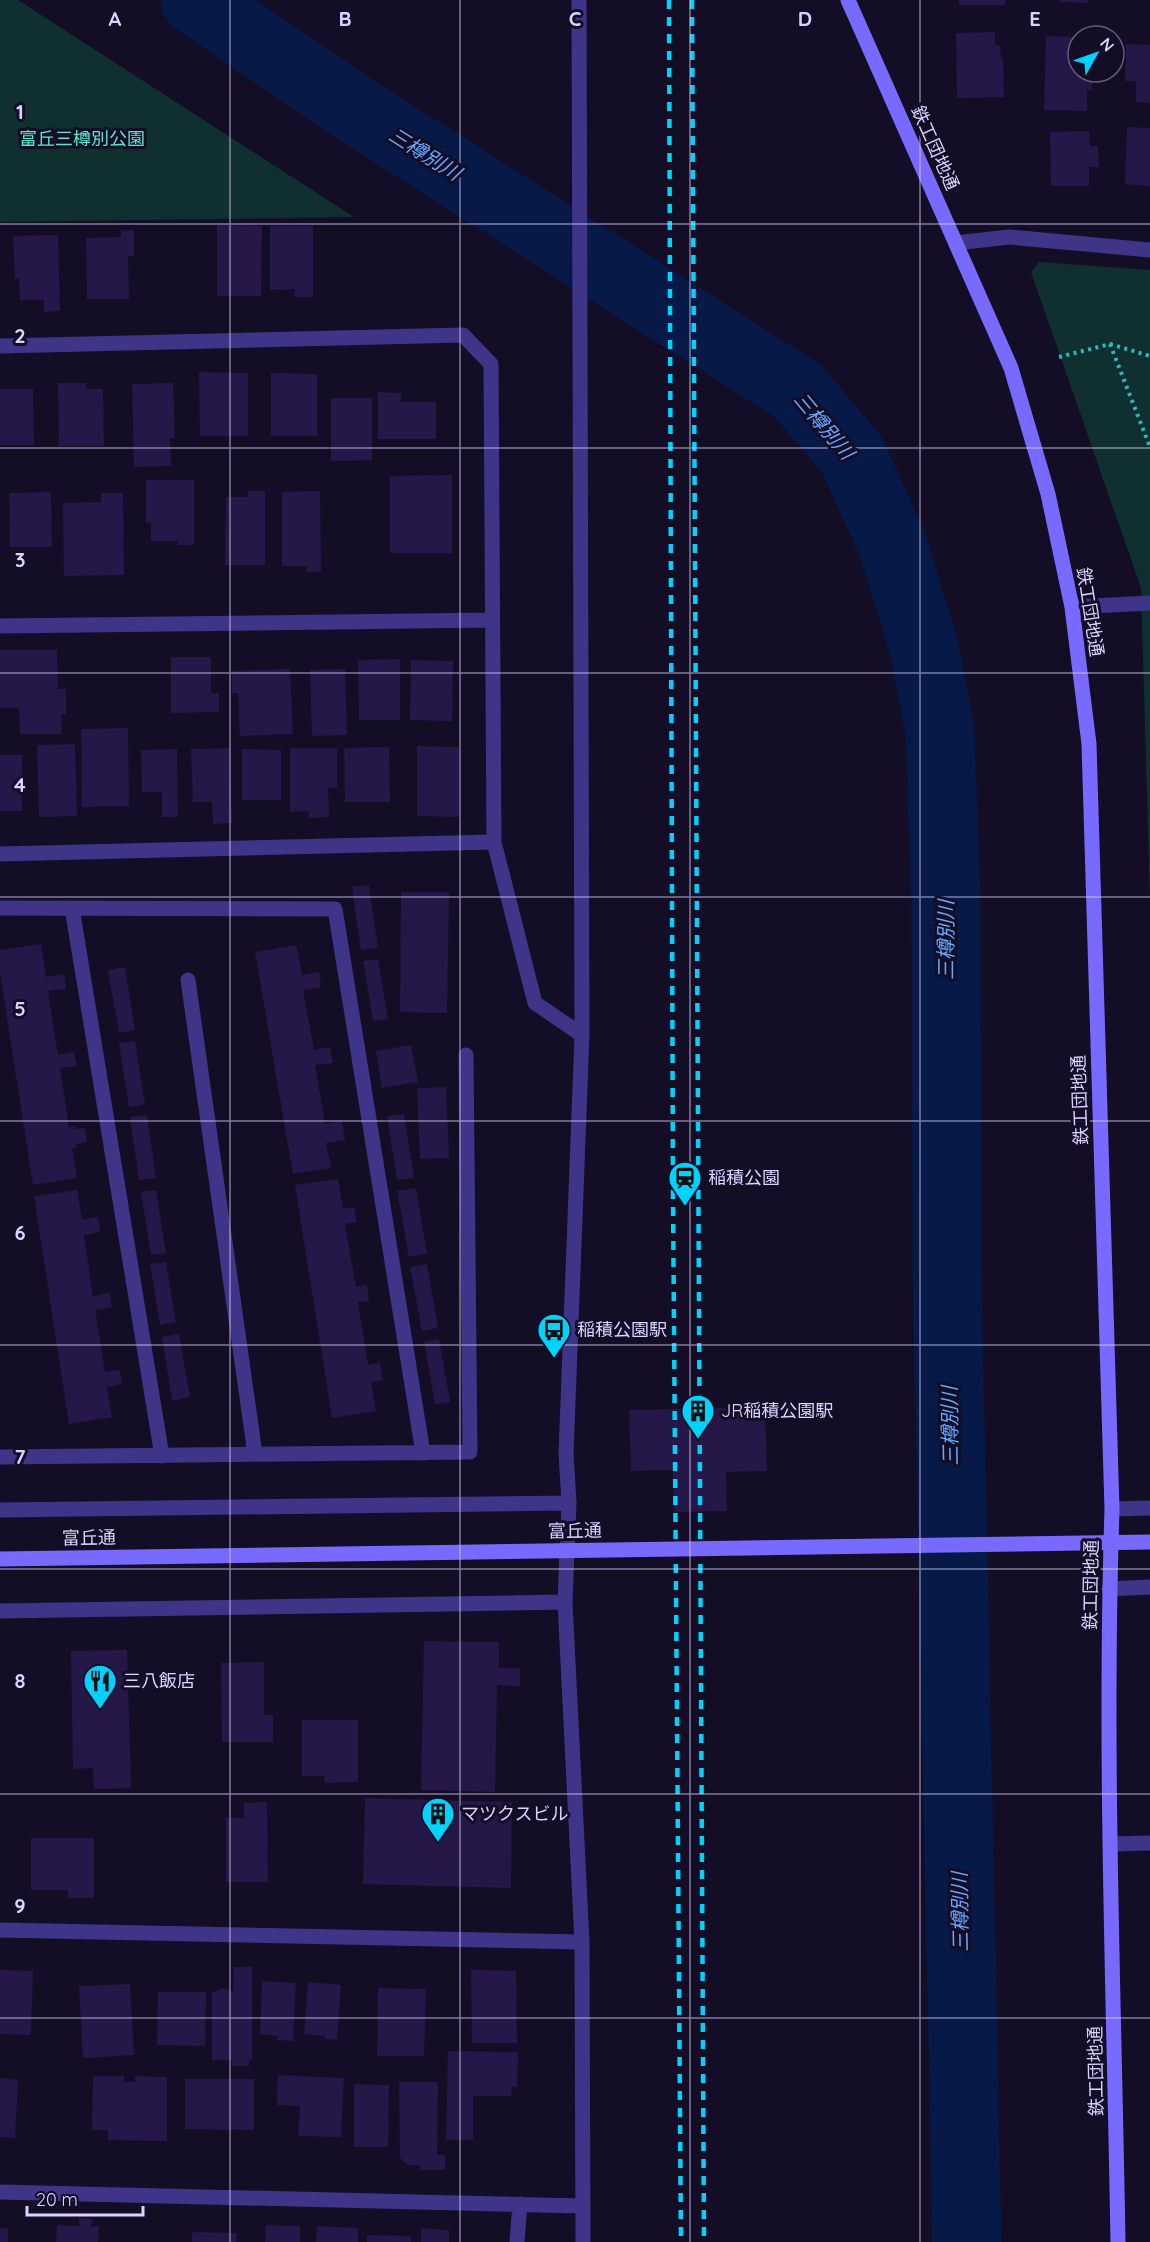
<svg xmlns="http://www.w3.org/2000/svg" width="1150" height="2242" viewBox="0 0 1150 2242" font-family="Quicksand,'Noto Sans JP',sans-serif">
	<rect width="100%" height="100%" fill="#130d26"/>
	<path fill="#102f31" d="M0 0H18L354 217 0 222Z
		M1039 262 1150 270V902L1141 588 1031 272Z"/>
	<g fill="none" stroke-linecap="round" stroke-linejoin="round">
		<path stroke="#071946" stroke-width="69" d="M195 0 350 106 798 391 852 455 892 543 924 647 940 730 946 908 947 1272 967 2242"/>
	</g>
	<path fill="#251848" d="M959 0H1005V5H959Z
		M1060 0H1088V3L1060 2Z
		M995 32V45H1000L1001 59H1003L1004 97 957 98 956 33Z
		M1046 36 1078 37V72H1092V90H1087V111L1044 110Z
		M1126 44 1150 45V103L1136 102V81H1125Z
		M1127 127 1150 128V186L1125 184Z
		M1089 131 1090 146H1098L1099 167H1089V186H1051L1050 132Z
		M217 225 262 226 261 296H217Z
		M270 226H313V297H294L295 289 270 290Z
		M121 230H134V256H128L129 299H87L86 238 121 237Z
		M58 235 60 311 44 312V300H20L19 279H15L13 236Z
		M199 372 248 373V436H200Z
		M271 373 317 374V436H271Z
		M58 383H86V389H103L104 446H59Z
		M173 383 175 438H170L171 466 134 467 132 384Z
		M0 389H33L34 445H0Z
		M378 392 401 393V402H436V439H378Z
		M331 398H372V460L331 461Z
		M452 475V553H390V476Z
		M146 480H194V545H178V541H151V523H146Z
		M248 491H265V565H225L226 497H248Z
		M320 491 321 572H307V566H282V492Z
		M51 492 52 547H10L9 493Z
		M101 493H123L124 575 64 576 63 503 101 502Z
		M0 650H57L58 689H66V714H61L62 734H20L19 708H0Z
		M171 657H211V693H219V712L171 713Z
		M400 659V720H359L358 660Z
		M411 660 453 661 452 721 410 720Z
		M290 669 293 734 240 736 238 693H232V671Z
		M345 669 347 735 312 736 310 670Z
		M128 728 129 806 82 807 81 729Z
		M75 744 77 816 39 817 37 745Z
		M417 746 459 747V817L417 816Z
		M389 747 390 802H345L344 748Z
		M230 748 232 823 213 824 212 802H193L191 749Z
		M290 748H337V788H328L329 817 309 818V811L290 812Z
		M177 749 178 817H162V792H142L141 750Z
		M242 749 281 750V800H242Z
		M0 755H22V811H0Z
		M369 885 378 948 361 950 352 887Z
		M401 892H449L447 1013 400 1012Z
		M41 944 46 977 64 974 66 989 48 991 58 1055 74 1052 77 1066 60 1068 69 1127 74 1126 75 1129 85 1128 87 1142 76 1144 77 1148H72L77 1178 33 1185 0 973V950Z
		M296 945 302 975 319 972 321 987 303 990 314 1050 330 1047 333 1063 315 1065 325 1124 342 1121 345 1140 326 1143 331 1168 293 1174 255 952Z
		M378 959 388 1019 373 1021 363 961Z
		M125 967 135 1030 119 1033 108 970Z
		M135 1041 145 1104 129 1107 119 1043Z
		M411 1045 418 1082 382 1088 376 1051Z
		M446 1087 449 1158 420 1159 417 1088Z
		M404 1114 414 1178 397 1180 387 1116Z
		M147 1115 156 1178 139 1180 130 1117Z
		M338 1179 343 1209 354 1207 357 1222 345 1224 356 1287 367 1285 369 1301 358 1302 368 1365 380 1363 383 1380 371 1382 376 1411 332 1418 295 1185Z
		M416 1188 427 1254 409 1257 397 1191Z
		M77 1190 82 1220 98 1217 100 1232 84 1235 93 1296 110 1293 112 1307 95 1310 105 1372 120 1370 122 1384 107 1387 112 1417 69 1424 34 1196Z
		M156 1190 166 1253 151 1255 141 1192Z
		M166 1262 176 1322 160 1325 150 1264Z
		M427 1264 438 1328 422 1331 410 1267Z
		M179 1334 190 1397 172 1401 162 1337Z
		M439 1339 450 1402 435 1404 424 1342Z
		M765 1407 767 1471 726 1472 727 1511 674 1512 673 1470 631 1471 629 1410Z
		M424 1641 499 1642V1668H520V1686L497 1685 495 1792 421 1790Z
		M127 1650 131 1788 94 1789 93 1768 73 1769 71 1651Z
		M264 1662V1715H273V1742H222L221 1663Z
		M302 1720H358V1782L325 1783 324 1776H302Z
		M365 1798 512 1802 511 1888 363 1884Z
		M267 1802 268 1882H226V1818H244V1803Z
		M31 1838H94V1898H68V1890H31Z
		M234 1967H252V2060H249V2066H232V2060H212V1993L220 1989H228L233 1993Z
		M0 1970 33 1971 31 2035 0 2034Z
		M471 1970 516 1971 517 2043H472Z
		M262 1981 296 1983 293 2041 277 2040 278 2036 260 2034Z
		M308 1982 341 1985 337 2040 325 2039V2036L304 2034Z
		M130 1984 134 2055 83 2058 79 1986Z
		M378 1988 426 1989 424 2056H377Z
		M158 1992H206L205 2046 157 2045Z
		M448 2051 518 2052 517 2087H512L511 2096H473V2140H446Z
		M278 2075 344 2078 341 2137 298 2136 300 2106 277 2105Z
		M93 2076H124V2082H135V2076L167 2077V2141L108 2140V2130H92Z
		M0 2078 18 2080 15 2138 0 2137Z
		M185 2079H254V2130L185 2129Z
		M399 2082H438L437 2155H445V2170H420L419 2165H408L400 2158Z
		M354 2084 389 2085 388 2147H354Z
		M79 2218 92 2219 91 2227 99 2226 98 2242H56L57 2225 79 2226Z
		M266 2225 300 2226V2242H265Z
		M317 2226 358 2228V2242H316Z
		M0 2228H8V2242H0Z
		M421 2228 449 2230V2242H421Z
		M192 2232 237 2233 236 2242H192Z
		M367 2235 411 2236V2242H367Z"/>
	<g fill="none" stroke-linecap="round" stroke-linejoin="round">
		<path stroke="#27bdbf" stroke-width="4" stroke-dasharray="3 4.5" stroke-linecap="butt" d="M1110 344 1150 447
			M1059 357 1110 344 1150 356"/>
		<path stroke="#3e3588" stroke-width="15" d="M1072 607 1150 603
			M0 908 335 909 423 1453
			M72 908 162 1456
			M188 980 255 1454
			M0 1457 470 1452 466 1055"/>
		<path stroke="#3e3588" stroke-width="15" d="M579 0 582 1035 566 1454 569 1503 565 1602 582 1942 583 2242
			M956 243 1009 237 1150 250
			M0 346 463 335 491 364 494 842 535 1003 582 1035
			M0 626 492 620
			M0 854 494 842
			M1112 1509 1150 1508
			M0 1510 569 1503
			M1109 1589 1150 1587
			M0 1611 565 1602
			M1111 1844 1150 1843
			M0 1930 582 1942
			M0 2192 583 2206
			M517 2242 520 2204"/>
		<path stroke="#786aff" stroke-width="15" d="M848 0 1011 368 1048 494 1072 607 1089 744 1112 1509C1104 1753 1114 1998 1118 2242"/>
		<path stroke="#00d2fe" stroke-width="4.5" stroke-dasharray="9 8" stroke-linecap="butt" d="M669 0 673 1196 681 2242
			M692 0 704 2242"/>
		<path stroke="#786aff" stroke-width="15" d="M0 1559 1150 1542"/>
	</g>
	<path fill="none" stroke="#dbd3ff" stroke-width="1.5" stroke-opacity="0.55" d="M230 0V2242M460 0V2242M690 0V2242M920 0V2242M0 224H1150M0 448H1150M0 673H1150M0 897H1150M0 1121H1150M0 1345H1150M0 1569H1150M0 1794H1150M0 2018H1150"/>
	<defs>
		<g id="station-pin" transform="scale(1.725)"><path d="M0 17L-7.5 6A9.5 9.5 0 1 1 7.5 6Z" fill="#00d2fe" stroke="#130d26"/><path d="M-3-6H3Q5-6 5-4V2Q5 4 3 4L4.5 6H3L1.5 4h-3L-3 6H-4.5L-3 4Q-5 4-5 2V-4Q-5-6-3-6ZM-3.5-4v3h7v-3ZM-3.5 1v1.5H-2V1ZM2 1v1.5H3.5V1Z" fill="#111"/></g>
		<g id="bus-pin" transform="scale(1.725)"><path d="M0 17L-7.5 6A9.5 9.5 0 1 1 7.5 6Z" fill="#00d2fe" stroke="#130d26"/><path d="M-5-6H5V4H4V6H2V4H-2V6H-4V4H-5ZM-3.5-4V0h7V-4ZM-3.5 1.2v1.5H-2V1.2ZM2 1.2v1.5H3.5V1.2Z" fill="#111"/></g>
		<g id="building-pin" transform="scale(1.725)"><path d="M0 17L-7.5 6A9.5 9.5 0 1 1 7.5 6Z" fill="#00d2fe" stroke="#130d26"/><path d="M-4-6H4V6H1V3H-1V6H-4ZM-2.5-4.3h1.7v1.8h-1.7ZM.8-4.3h1.7v1.8H.8ZM-2.5-1h1.7V.8h-1.7ZM.8-1h1.7V.8H.8Z" fill="#111"/></g>
		<g id="restaurant-pin" transform="scale(1.725)"><path d="M0 17L-7.5 6A9.5 9.5 0 1 1 7.5 6Z" fill="#00d2fe" stroke="#130d26"/><path d="M-5-6h1v4h1v-4h1v4h1v-4h1v5L-1.5 .5V6h-2V.5L-5-1ZM5-6V6H3V1.5H1.5Q1.5-4 5-6Z" fill="#111"/></g>
	</defs>
	<g fill-rule="evenodd">
		<use href="#station-pin" x="685" y="1178"/>
		<use href="#bus-pin" x="554" y="1330"/>
		<use href="#building-pin" x="698" y="1411"/>
		<use href="#restaurant-pin" x="100" y="1681"/>
		<use href="#building-pin" x="438" y="1814"/>
	</g>
	<g text-anchor="middle" stroke-width="6" stroke-linejoin="round" paint-order="stroke">
		<g font-size="18" fill="#56e7cd" stroke="#130d26">
			<text x="82" y="145">富丘三樽別公園</text>
		</g>
		<g font-size="18" fill="#dbd3ff" stroke="#130d26">
			<text transform="translate(935 148) rotate(66)" y="6">鉄工団地通</text>
			<text transform="translate(1090 612) rotate(81)" y="6">鉄工団地通</text>
			<text transform="translate(1080 1100) rotate(-92)" y="6">鉄工団地通</text>
			<text transform="translate(575 1531) rotate(-1)" y="6">富丘通</text>
			<text transform="translate(89 1538) rotate(-1)" y="6">富丘通</text>
			<text transform="translate(1091 1585) rotate(-89)" y="6">鉄工団地通</text>
			<text transform="translate(1096 2071) rotate(-91)" y="6">鉄工団地通</text>
		</g>
		<g font-size="18" fill="#dbd3ff" stroke="#130d26" text-anchor="start">
			<text x="708" y="1184">稲積公園</text>
			<text x="577" y="1336">稲積公園駅</text>
			<text x="721" y="1417">JR稲積公園駅</text>
			<text x="123" y="1687">三八飯店</text>
			<text x="461" y="1820">マツクスビル</text>
		</g>
		<g font-size="20" font-style="italic" fill="#61aaff" stroke="#130d26">
			<text transform="translate(425 154) rotate(32)" y="7">三樽別川</text>
			<text transform="translate(824 426) rotate(50)" y="7">三樽別川</text>
			<text transform="translate(946 940) rotate(-90)" y="7">三樽別川</text>
			<text transform="translate(950 1426) rotate(-91)" y="7">三樽別川</text>
			<text transform="translate(960 1912) rotate(-91)" y="7">三樽別川</text>
		</g>
	</g>
	<g font-size="20" text-anchor="middle" font-weight="bold" fill="#dbd3ff" stroke="#130d26" stroke-width="6" stroke-linejoin="round" paint-order="stroke">
		<text x="115" y="26">A</text>
		<text x="345" y="26">B</text>
		<text x="575" y="26">C</text>
		<text x="805" y="26">D</text>
		<text x="1035" y="26">E</text>
		<text x="20" y="119">1</text>
		<text x="20" y="343">2</text>
		<text x="20" y="567">3</text>
		<text x="20" y="792">4</text>
		<text x="20" y="1016">5</text>
		<text x="20" y="1240">6</text>
		<text x="20" y="1464">7</text>
		<text x="20" y="1688">8</text>
		<text x="20" y="1913">9</text>
	</g>
	<g transform="translate(1096 54) rotate(50)"><circle r="28" fill="#130d26" stroke="#635c7d" stroke-width="1.5"/>
	<path d="M0-4.5L10 22L0 15L-10 22Z" fill="#00d2fe"/>
	<text y="-9" font-size="16" font-weight="bold" text-anchor="middle" fill="#dbd3ff">N</text>
	</g>
	<path d="M27 2206v9h116v-9" fill="none" stroke="#dbd3ff" stroke-width="3"/>
	<text x="36" y="2206" font-size="18" fill="#dbd3ff" stroke="#130d26" stroke-width="4.5" paint-order="stroke">20 m</text>
</svg>
